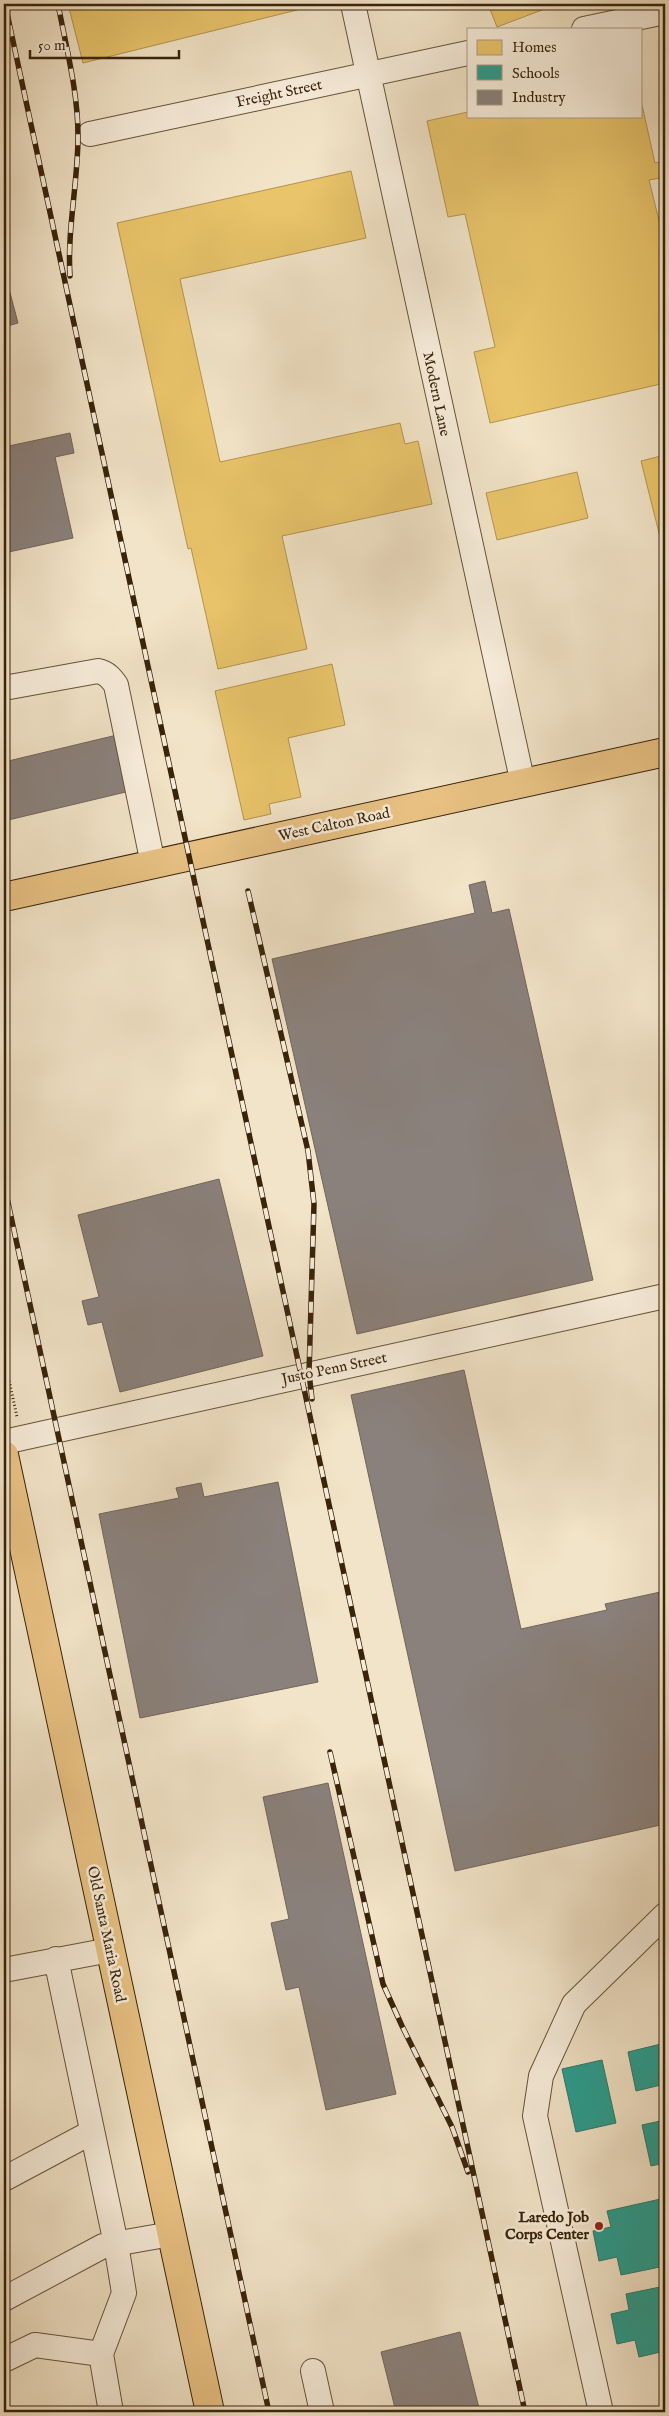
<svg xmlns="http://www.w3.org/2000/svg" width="669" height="2416" viewBox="0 0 669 2416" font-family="'IM FELL English',serif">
	<rect width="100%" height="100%" fill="#f2e4c8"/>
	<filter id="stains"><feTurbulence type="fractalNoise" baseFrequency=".004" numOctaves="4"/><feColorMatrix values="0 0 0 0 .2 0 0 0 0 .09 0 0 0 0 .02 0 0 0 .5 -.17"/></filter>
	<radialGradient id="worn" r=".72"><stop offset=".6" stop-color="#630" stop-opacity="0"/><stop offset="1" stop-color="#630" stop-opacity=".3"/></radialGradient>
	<path fill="#e9c46a" stroke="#b4944d" d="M68 4H295L297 10 83 63Z
		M488 4H558L497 27Z
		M640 96 655 163 665 160V177L649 180 665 245V383L490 423 474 352 495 347 465 214 448 217 427 121 468 112V116H640Z
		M351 171 366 238 180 279 220 462 400 423 405 444 418 441 432 504 282 536 307 649 218 669 191 548 188 549 117 223Z
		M665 455V557L641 461Z
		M577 472 588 518 497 540 486 493Z
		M332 664 345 725 288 738 301 797 269 804 271 814 244 820 215 691Z"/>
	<path fill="#2a9d8f" stroke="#2e7867" d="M665 2043V2084L636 2091 628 2052Z
		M602 2060 616 2123 576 2132 562 2069Z
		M665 2120V2163L651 2166 642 2125Z
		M665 2198V2266L621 2275 617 2257 599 2261 593 2231 611 2227 607 2211Z
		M665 2286V2351L639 2357 635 2340 617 2344 611 2314 629 2310 626 2294Z"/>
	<path fill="#8a817c" stroke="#72655a" d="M4 270 18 323 4 327Z
		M70 433 74 453 55 457 73 538 4 553V447Z
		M117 735 130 791 4 821V762Z
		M485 881 492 913 509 909 593 1280 357 1334 272 959 475 913 469 885Z
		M219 1179 263 1356 120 1392 102 1322 88 1325 82 1301 99 1297 78 1215Z
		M464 1370 521 1629 607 1610 605 1604 665 1591V1824L455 1871 351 1395Z
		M278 1482 318 1682 140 1718 99 1514 179 1498 176 1488 201 1483 204 1497Z
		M328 1783 396 2094 326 2110 299 1987 286 1990 271 1923 289 1919 263 1797Z
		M460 2332 480 2412H396L381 2352Z"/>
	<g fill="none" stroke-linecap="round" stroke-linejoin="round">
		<g stroke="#67533a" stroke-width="26">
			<path id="minor" d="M353 4 523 784
				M584 29 665 12
				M90 134 468 53
				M4 688 98 671C107 673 111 678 116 685L153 864
				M4 1442 665 1296
				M56 1959 116 2244 124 2293 101 2354 111 2412
				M4 1970 110 1950
				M4 2179 92 2132
				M4 2299 103 2246 171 2234
				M4 2360 35 2345 101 2354
				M313 2371 322 2412
				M601 2412 535 2116 541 2076 574 2004 665 1915"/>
		</g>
		<g stroke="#39230a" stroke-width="30">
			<path id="major" d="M4 897 665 752
				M4 1455 210 2412"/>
		</g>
		<path stroke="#39230a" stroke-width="3" stroke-dasharray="1 2.5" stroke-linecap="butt" d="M4 1357 17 1417"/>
		<use href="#minor" stroke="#f7eddb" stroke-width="24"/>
		<use href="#major" stroke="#e9c284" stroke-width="28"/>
		<g stroke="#39230a" stroke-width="5.5">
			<path id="rail" d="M5 4 525 2412
				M58 4C66 47 78 91 78 136 78 183 67 229 70 276
				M248 891 308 1151 314 1204 309 1373 312 1399
				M4 1184 269 2412
				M330 1752 383 1984 402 2026 452 2127 468 2172"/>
		</g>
		<use href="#rail" stroke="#f7eddb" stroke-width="4" stroke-dasharray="11" stroke-linecap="butt"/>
	</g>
	<circle fill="#8f2418" stroke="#f7eddb" stroke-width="2" cx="599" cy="2226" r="5"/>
	<g text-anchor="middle" stroke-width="5" stroke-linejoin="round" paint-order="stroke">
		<g font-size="15" fill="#39230a" stroke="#f7eddb">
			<text transform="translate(279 93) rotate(-12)" y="5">Freight Street</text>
			<text transform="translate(437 394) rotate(78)" y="5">Modern Lane</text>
			<text transform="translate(334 824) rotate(-12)" y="5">West Calton Road</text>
			<text transform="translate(334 1368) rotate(-12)" y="5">Justo Penn Street</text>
			<text transform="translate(107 1934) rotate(78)" y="5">Old Santa Maria Road</text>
		</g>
		<g font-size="15" font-weight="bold" fill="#39230a" stroke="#f7eddb" text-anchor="end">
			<text x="589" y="2222">Laredo Job<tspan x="589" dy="17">Corps Center</tspan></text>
		</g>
	</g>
	<rect width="669" height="2416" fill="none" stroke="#f2e4c8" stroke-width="20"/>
	<rect x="5" y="5" width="659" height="2406" fill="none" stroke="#39230a" stroke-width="2.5"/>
	<rect x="10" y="10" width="649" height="2396" fill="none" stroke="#39230a"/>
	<rect x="467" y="28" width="175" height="90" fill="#f7eddb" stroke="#ab9c87"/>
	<rect x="477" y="40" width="25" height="15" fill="#e9c46a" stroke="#ab9c87"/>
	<text x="512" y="52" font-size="15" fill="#39230a">Homes</text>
	<rect x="477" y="65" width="25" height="15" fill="#2a9d8f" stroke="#ab9c87"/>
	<text x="512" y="78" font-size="15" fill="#39230a">Schools</text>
	<rect x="477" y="90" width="25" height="15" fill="#8a817c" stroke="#ab9c87"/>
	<text x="512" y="102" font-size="15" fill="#39230a">Industry</text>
	<path d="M30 50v8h149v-8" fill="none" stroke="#39230a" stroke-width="2.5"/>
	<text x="38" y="50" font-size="15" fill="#39230a" stroke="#f7eddb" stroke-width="4" paint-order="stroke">50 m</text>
	<rect width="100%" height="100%" filter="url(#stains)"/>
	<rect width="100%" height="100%" fill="url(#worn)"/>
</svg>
